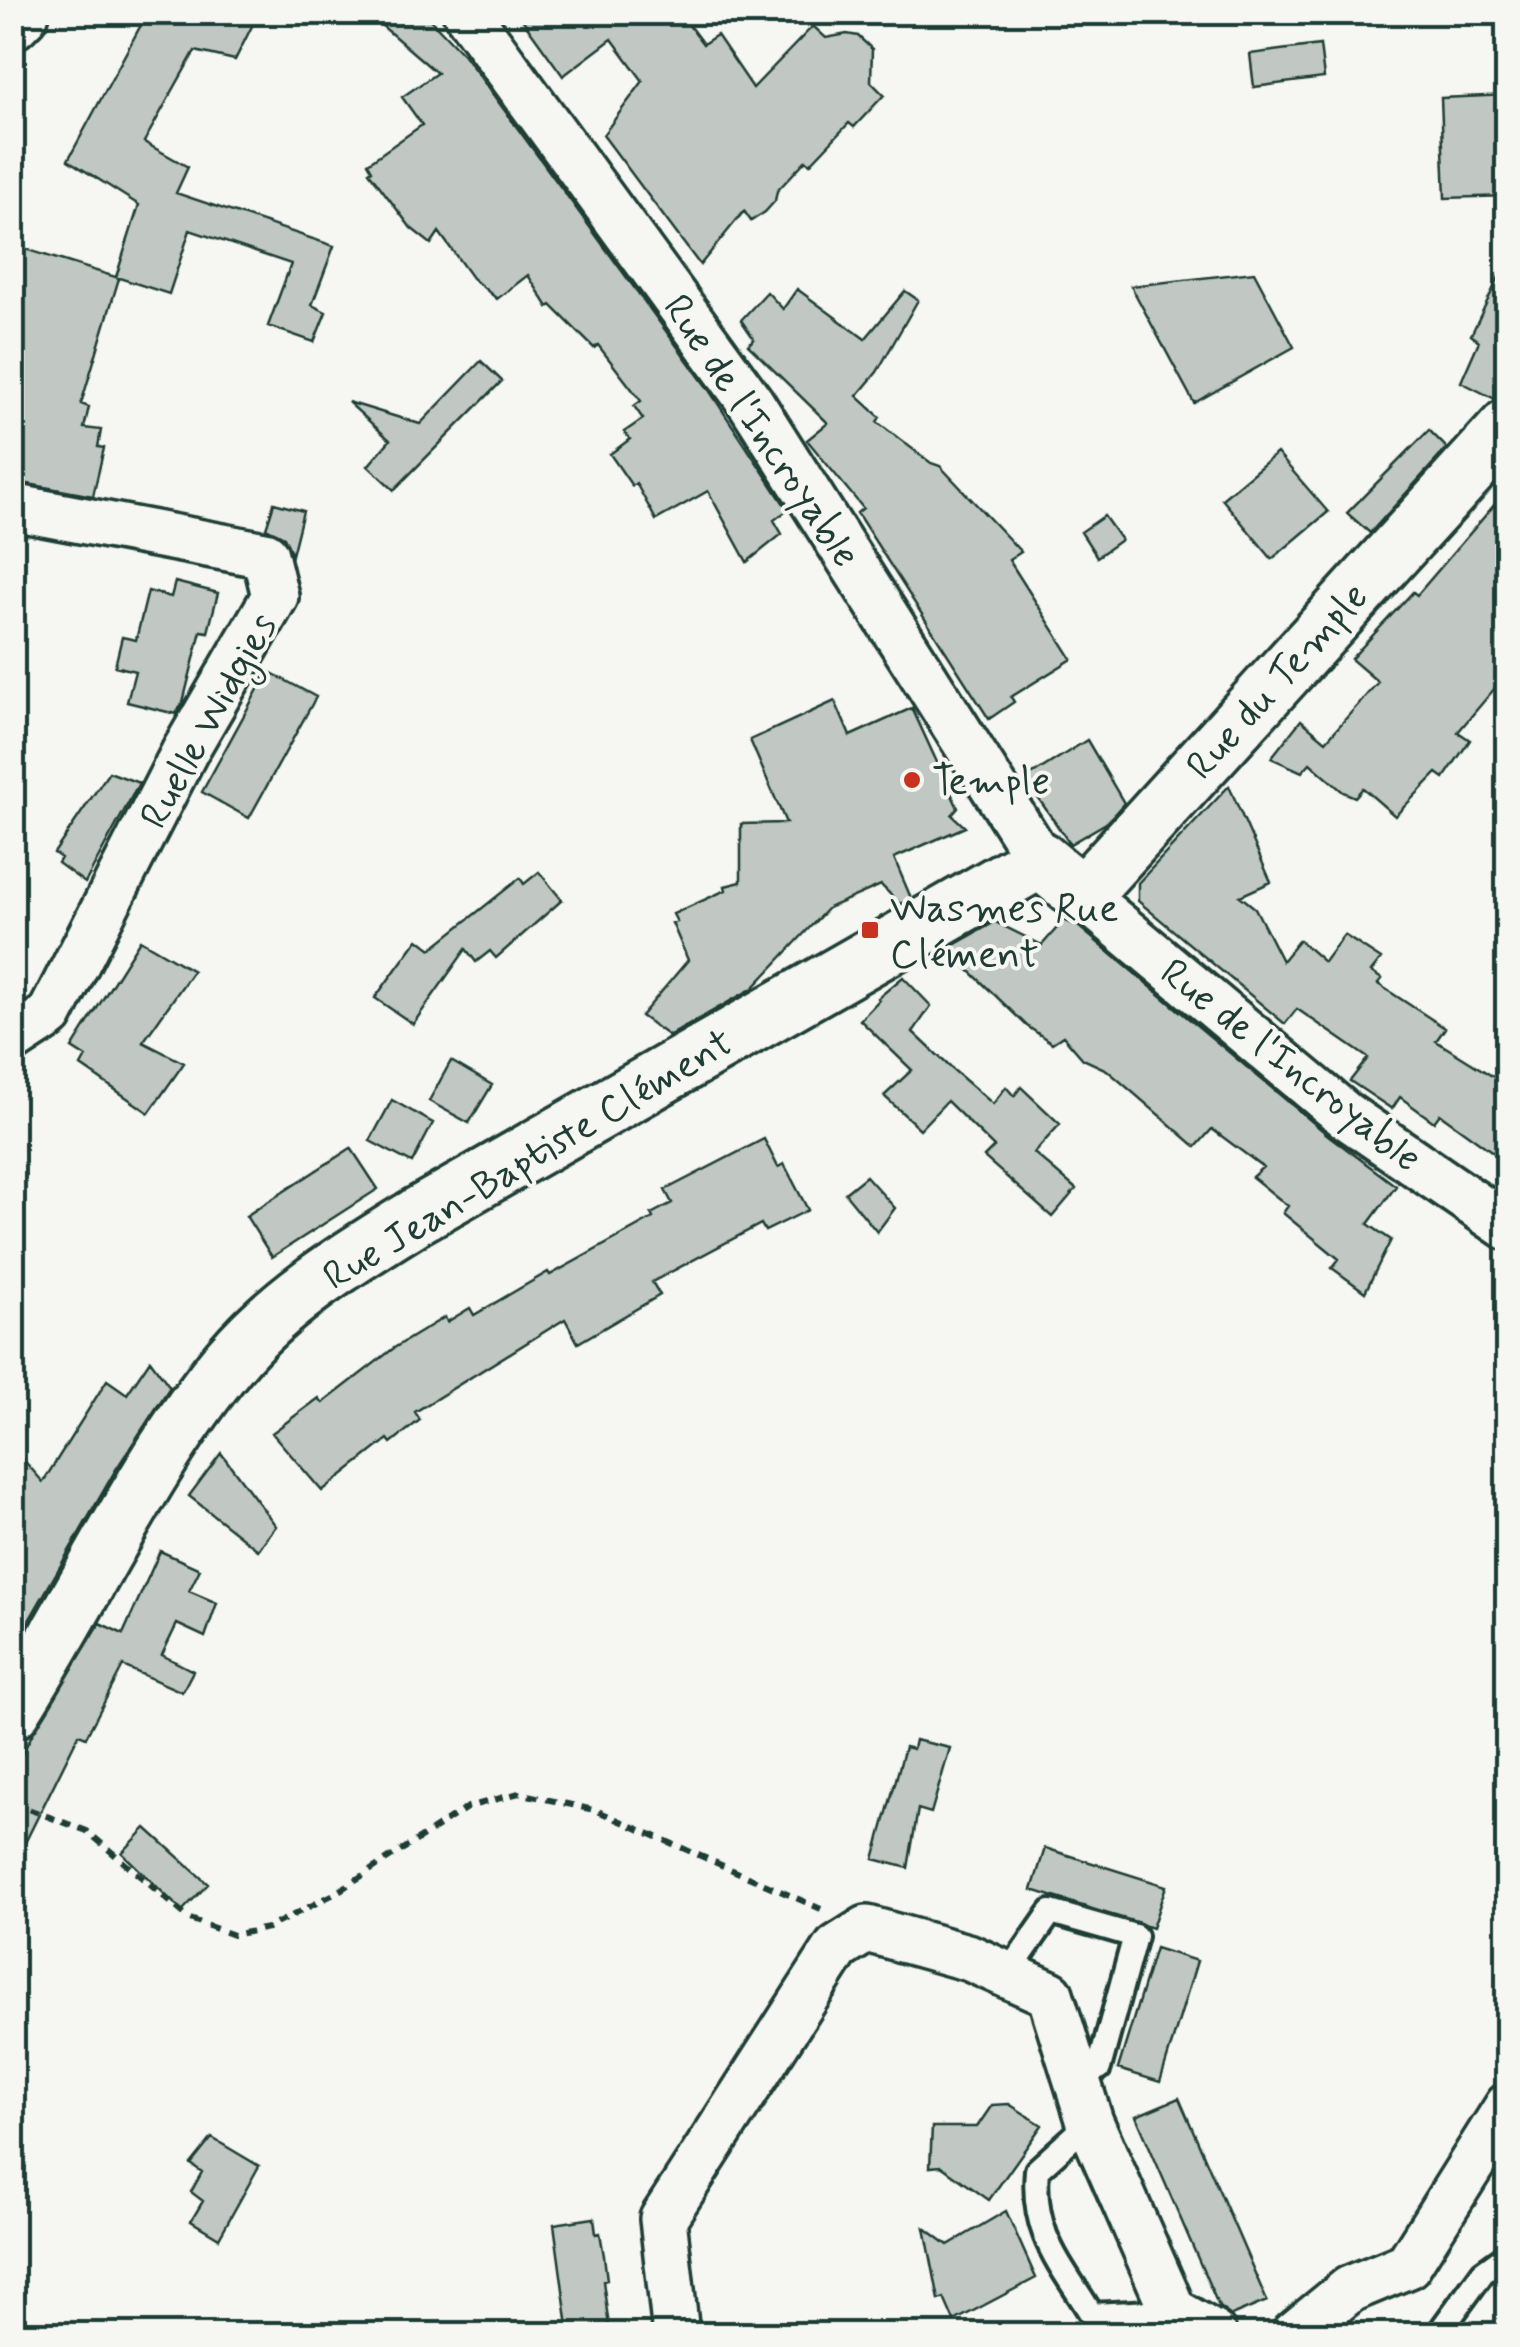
<svg xmlns="http://www.w3.org/2000/svg" width="1520" height="2347" viewBox="0 0 1520 2347" font-family="Mynerve,sans-serif">
	<rect width="100%" height="100%" fill="#f6f6f2"/>
	<filter id="ink" filterUnits="userSpaceOnUse"><feTurbulence type="fractalNoise" baseFrequency=".01" numOctaves="2"/><feDisplacementMap in="SourceGraphic" scale="20" xChannelSelector="R" yChannelSelector="G"/><feConvolveMatrix kernelMatrix="1 2 1 2 8 2 1 2 1" color-interpolation-filters="sRGB"/></filter>
	<g filter="url(#ink)">
		<path fill="#c1c8c3" stroke="#1f3d34" stroke-width="2.5" d="M148 12H259L235 60 195 51 144 142 188 167 176 193 334 246 312 305 326 312 314 342 268 326 291 264 190 230 169 294 116 277 139 205 68 160Z
			M366 12H423L464 55 709 390 788 510 774 520 782 534 747 562 708 491 656 520 636 483 632 486 610 454 630 439 624 432 643 419 634 406 641 401 598 345 594 348 551 305 548 307 528 275 497 299 472 278 439 232 431 244 411 228 369 172 372 170 368 163 422 125 402 97 437 73Z
			M517 12H679L703 44 717 35 753 88 813 26 826 38 847 34 858 36 872 49 871 82 884 95 854 127 849 123 810 164 806 160 777 191 775 201 765 212 751 221 744 211 700 265 603 135 643 81 612 39 563 76Z
			M1320 45 1324 78 1254 87 1250 54Z
			M1508 95V196L1445 198 1441 98Z
			M12 245 119 278 81 404 89 407 84 428 101 430 98 447 104 448 93 496 12 481Z
			M1508 258V397L1495 399 1461 382 1479 341 1471 335Z
			M1254 272 1294 347 1194 403 1131 286Z
			M797 289 865 339 905 291 918 300 877 372 857 396 880 417 877 422 931 463 940 466 1021 552 1009 560 1072 659 1011 697 1014 702 989 719 857 513 863 508 807 440 828 423 748 345 754 339 741 320 767 292 783 309Z
			M481 361 502 381 394 490 368 466 390 440 348 402 420 424Z
			M1429 430 1447 448 1370 533 1347 513Z
			M1277 453 1328 512 1272 559 1222 499Z
			M1508 489V690L1495 688 1458 732 1470 740 1444 778 1437 773 1395 816 1363 788 1355 797 1343 792 1310 763 1302 772 1271 758 1301 720 1326 741 1378 682 1351 659 1413 592 1417 595Z
			M274 503 303 511 292 555 284 537 266 528Z
			M1104 516 1121 540 1097 557 1081 532Z
			M175 582 218 593 208 632 201 631 183 702 176 714 127 702 135 671 115 666 122 637 136 640 148 591 171 597Z
			M268 671 316 697 249 818 202 792Z
			M835 701 850 736 912 708 958 808 952 815 965 827 894 858 911 898 900 904 881 885 828 908 753 988 669 1036 641 1016 688 960 672 923 677 922 673 914 726 890 725 886 741 882V824L786 823 750 740Z
			M1087 740 1124 803 1106 823 1070 844 1025 779Z
			M109 772 139 783 85 883 58 863 61 858 54 853Z
			M1229 786 1271 882 1240 896 1255 908 1282 961 1299 940 1324 962 1344 935 1381 959 1371 972 1382 979 1378 984 1445 1028 1436 1041 1508 1086V1163L1440 1114 1434 1122 1400 1097 1392 1109 1350 1081 1368 1058 1297 1009 1285 1024 1138 901V883Z
			M539 872 562 900 496 958 490 951 476 962 466 949 413 1024 375 998 418 939 431 949 520 878 524 884Z
			M1064 920 1078 926 1328 1135 1396 1186 1368 1224 1391 1240 1365 1292 1332 1268 1339 1259 1283 1213 1288 1206 1252 1177 1263 1167 1212 1129 1196 1147 1107 1070 1083 1059 1063 1036 1052 1043 1027 1026 947 949 995 922 1042 945Z
			M140 940 193 971 143 1042 184 1063 149 1113 81 1066 86 1057 72 1048Z
			M903 977 931 1006 913 1032 951 1068 993 1104 1006 1087 1014 1096 1021 1087 1060 1124 1034 1153 1076 1189 1052 1217 984 1157 994 1147 947 1101 920 1129 884 1096 912 1070 860 1020 879 1000 878 998Z
			M451 1061 492 1085 469 1123 429 1101Z
			M392 1100 433 1123 412 1163 370 1141Z
			M764 1139 778 1167 784 1164 808 1210 765 1231 761 1224 652 1282 660 1295 578 1343 565 1319 415 1412 420 1420 391 1443 388 1439 322 1491 272 1433 319 1398 323 1403 394 1348 445 1317 447 1322 470 1308 474 1315 548 1272 550 1275 653 1218 651 1214 672 1203 665 1190Z
			M351 1148 378 1189 272 1257 246 1216Z
			M866 1176 895 1208 877 1232 845 1193Z
			M150 1360 170 1387 115 1471 12 1650V1447L43 1482 107 1380 127 1394Z
			M221 1453 276 1526 258 1550 189 1496Z
			M160 1551 200 1569 189 1591 217 1603 205 1637 177 1624 162 1655 193 1671 182 1692 123 1666 86 1737 79 1734 12 1869V1773L33 1733 100 1623 123 1634Z
			M915 1740 950 1748 931 1813 918 1809 908 1868 874 1859 905 1747 913 1749Z
			M146 1828 208 1884 182 1911 122 1853Z
			M1045 1848 1166 1886 1152 1928 1032 1890Z
			M1155 1948 1197 1961 1160 2082 1118 2069Z
			M1179 2098 1267 2301 1231 2316 1219 2307 1136 2116Z
			M1009 2104 1042 2125 989 2200 941 2166 930 2167 932 2127H977L992 2105Z
			M212 2138 259 2166 219 2238 191 2221 203 2201 191 2192 202 2172 191 2164Z
			M1006 2211 1036 2278 954 2321 944 2298 939 2300 925 2228 948 2245Z
			M594 2218 596 2234 600 2233 604 2256 607 2280 603 2281 610 2334H569L554 2224Z"/>
		<g fill="none" stroke-linecap="round" stroke-linejoin="round">
			<g stroke="#1f3d34" stroke-width="30">
				<path id="lane" d="M1007 1975 1051 1912 1135 1936 1099 2068 1075 2076
					M1090 2122 1037 2170C1031 2234 1061 2264 1092 2315L1173 2311
					M1438 2334 1483 2272 1508 2254"/>
			</g>
			<g stroke="#1f3d34" stroke-width="52">
				<path id="street" d="M466 12 751 403 1040 860
					M12 507 265 555 275 596 185 751 50 1015 12 1040
					M1082 895 1345 1115 1508 1227
					M676 2334 663 2219 837 1948 867 1929 970 1958 1050 1994 1090 2122 1173 2311 1213 2334
					M1295 2334 1350 2289 1408 2265 1508 2106"/>
			</g>
			<g stroke="#1f3d34" stroke-width="62">
				<path id="secondary" d="M12 21 21 12
					M12 1711C86 1595 143 1466 230 1360 281 1299 351 1257 417 1216L1040 860 1082 895 1508 427"/>
			</g>
			<path stroke="#1f3d34" stroke-width="6" stroke-dasharray="10 8" stroke-linecap="butt" d="M12 1803 87 1831 190 1919 233 1935 268 1928 334 1894 468 1807 519 1793 598 1811 821 1909"/>
			<use href="#lane" stroke="#f6f6f2" stroke-width="22"/>
			<use href="#street" stroke="#f6f6f2" stroke-width="45"/>
			<use href="#secondary" stroke="#f6f6f2" stroke-width="55"/>
		</g>
	</g>
	<g fill="#c8321e" stroke="#f6f6f2" stroke-width="4">
		<circle cx="912" cy="780" r="10"/>
		<rect x="860" y="920" width="20" height="20" rx="5"/>
	</g>
	<g text-anchor="middle" stroke-width="8" stroke-linejoin="round" paint-order="stroke">
		<g font-size="40" fill="#1f3d34" stroke="#f6f6f2">
			<text transform="translate(763 430) rotate(56)" y="14">Rue de l'Incroyable</text>
			<text transform="translate(1276 680) rotate(-48)" y="14">Rue du Temple</text>
			<text transform="translate(207 720) rotate(-61)" y="14">Ruelle Widgies</text>
			<text transform="translate(1292 1064) rotate(38)" y="14">Rue de l'Incroyable</text>
			<text transform="translate(527 1158) rotate(-31)" y="14">Rue Jean-Baptiste Clément</text>
		</g>
		<g font-size="40" fill="#1f3d34" stroke="#f6f6f2" text-anchor="start">
			<text x="932" y="794">Temple</text>
			<text x="890" y="921">Wasmes Rue<tspan x="890" dy="46">Clément</tspan></text>
		</g>
	</g>
	<rect width="1520" height="2347" fill="none" stroke="#f6f6f2" stroke-width="50"/>
	<rect x="25" y="25" width="1470" height="2297" fill="none" stroke="#1f3d34" stroke-width="4" filter="url(#ink)"/>
</svg>
